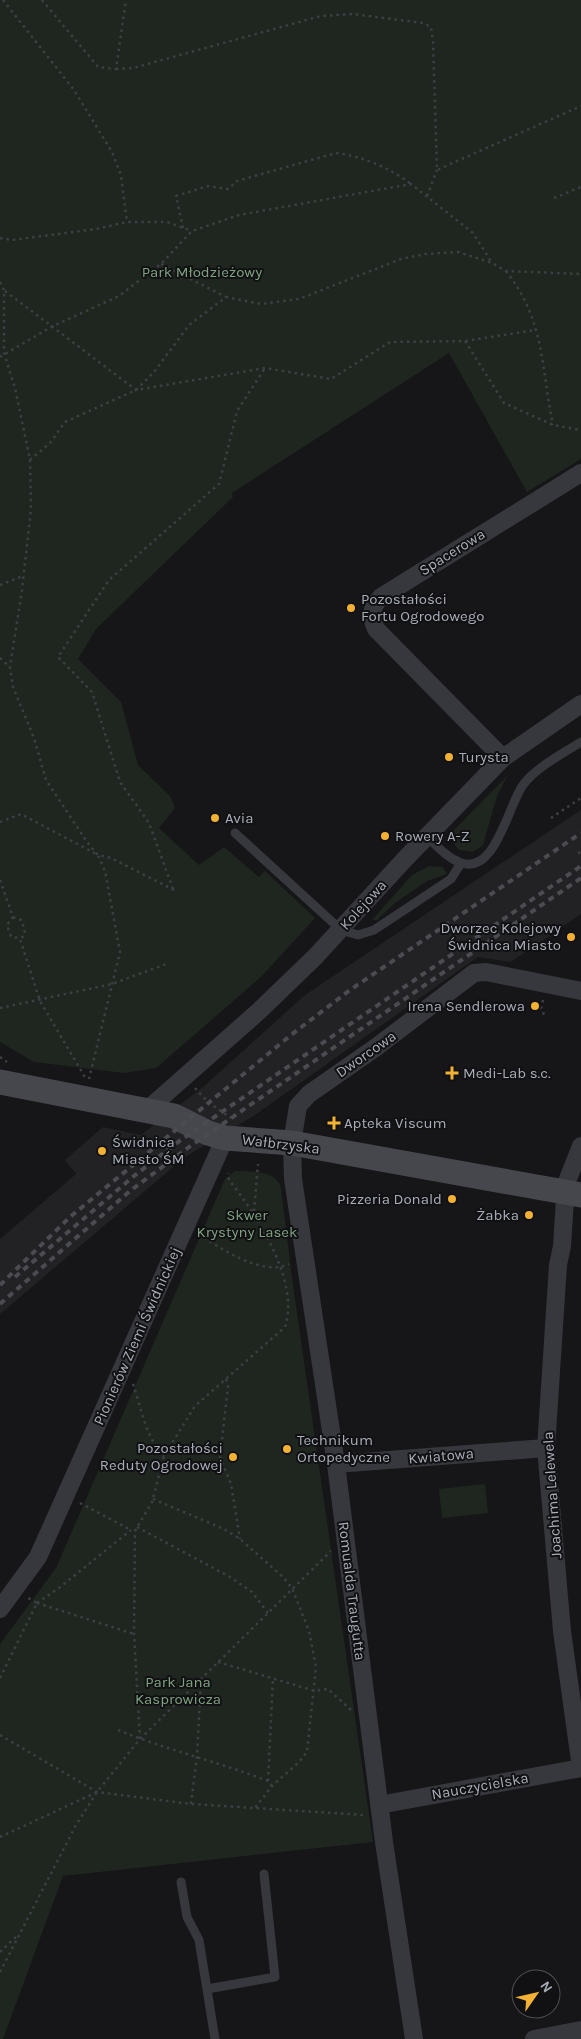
<svg xmlns="http://www.w3.org/2000/svg" width="581" height="2039" viewBox="0 0 581 2039" font-family="Karla,sans-serif">
	<rect width="100%" height="100%" fill="#161618"/>
	<path fill="#222225" d="M581 810V914L511 962 478 957 255 1115 185 1157 0 1314V1239L76 1174 65 1160 103 1127 141 1135 203 1087 305 995Z"/>
	<path fill="#1e261f" d="M0 0H581V459L527 492 449 353 232 493 233 497 96 629 78 659 121 702 138 765 170 796 175 808 159 828 199 865 224 847 259 877 265 871 315 918 261 977 156 1068 124 1073 34 1062 0 1042Z
		M508 775 497 796 483 845 473 852 459 850 451 840 453 831Z
		M429 866 443 867 447 874 427 881 395 903 377 920H372L412 875Z
		M235 1171C252 1172 276 1169 281 1188L292 1278 373 1842 63 1876 3 2039H0V1644L56 1568 225 1179Z
		M485 1484 488 1513 442 1518 439 1489Z"/>
	<g fill="none" stroke-linecap="round" stroke-linejoin="round">
		<path stroke="#3d3f44" stroke-width="2.5" stroke-dasharray="2.5 4" stroke-linecap="butt" d="M3 0 74 90 112 152 121 175 127 222
			M42 0 98 67 116 69 126 0
			M116 69 133 68 321 16 353 14 423 23 431 27 433 41 437 170 581 106
			M427 196 437 170
			M554 198 581 187
			M183 228 176 196 208 186 228 189 237 181 336 153C362 156 390 168 411 184
			M0 238 12 240 96 229 127 222H167L192 231
			M161 264 226 297
			M506 271C545 320 541 368 553 425
			M0 282 4 290V353L15 388 30 460 31 509 22 590 10 667 13 687 34 738 46 780 87 842 98 855 111 858 174 890
			M5 291 136 390 265 368 331 379 390 342 465 341 536 330
			M465 341 504 403 553 425 581 430
			M0 357 51 327 119 296 161 264 192 231 239 215 411 184 473 233 492 263
			M30 460 50 443 65 422 136 390 154 372 189 325 226 297 261 304 299 299 401 259 425 254 458 252 492 263 506 271 581 274
			M0 585 23 576
			M0 658 10 667
			M551 818 581 798
			M0 822 21 814 98 855 105 871 120 952 89 1079
			M578 853 581 852
			M0 880 13 917 7 925 11 936 20 939 40 1001 86 1079
			M173 889 149 823 120 782 92 692 58 657 109 580 219 484 237 411 265 368
			M13 917 21 920 25 930 24 936 20 939
			M543 1000 541 1008 545 1017
			M0 1008 112 984 169 963
			M0 1057 7 1062
			M195 1088 208 1102 231 1118
			M254 1211 258 1164
			M199 1234C221 1249 263 1277 289 1264
			M226 1379 228 1386 220 1457 231 1484 240 1539
			M133 1384C141 1407 146 1439 164 1456
			M153 1499 224 1529 240 1539 283 1577 292 1588 309 1631 316 1667 307 1752 299 1762 272 1786 255 1808
			M80 1503 131 1530
			M137 1527 230 1577 252 1592 268 1613
			M37 1603 59 1588 131 1530
			M37 1603 134 1634
			M218 1662 315 1691 328 1689 351 1710
			M0 1678 37 1603 28 1598
			M118 1730C167 1750 219 1762 268 1781L272 1786
			M0 1735 97 1792 191 1804 364 1815
			M140 1739 134 1634 135 1531 152 1502 164 1456 195 1406 285 1327C300 1281 257 1215 229 1180L228 1173
			M268 1781 273 1678
			M191 1804 197 1756 201 1679
			M0 1837 95 1793
			M0 1952 19 1934
			M0 1972 76 1825 97 1792 140 1739 331 1551"/>
		<path stroke="#37383d" stroke-width="9" d="M235 833 341 930 358 935 374 930 451 879 461 863
			M426 836C436 845 446 857 459 862 495 878 508 805 523 785 535 768 564 753 581 742
			M181 1882 187 1917 199 1940 215 2039
			M207 1989 275 1977 264 1874"/>
		<path stroke="#37383d" stroke-width="18" d="M503 758 376 629C370 616 371 607 381 597L581 473
			M147 1110 259 1011 315 957 404 860 503 758 581 704
			M581 1146 566 1184 562 1246 558 1265 546 1448 562 1631 581 1768
			M336 1464 546 1448
			M0 1609 38 1557 225 1138
			M379 1805 581 1768
			M414 2039 384 1842 336 1464 293 1179 292 1143 298 1106 309 1094 375 1048 474 973 486 972 581 991
			M534 2039 581 2030"/>
		<path stroke="#45474d" stroke-width="25" d="M0 1082 174 1116 208 1133 225 1138 292 1143 581 1195"/>
		<path stroke="#4a4c52" stroke-width="4" stroke-dasharray="6 5" stroke-linecap="butt" d="M15 1277 134 1176 178 1142 581 866
			M0 1285 70 1217 291 1035 350 990 581 833
			M0 1304 130 1191 189 1147 581 878"/>
	</g>
	<g fill="#f2b134" stroke="#111113" stroke-width="2">
		<circle cx="351" cy="608" r="5"/>
		<circle cx="449" cy="757" r="5"/>
		<circle cx="215" cy="818" r="5"/>
		<circle cx="385" cy="836" r="5"/>
		<circle cx="571" cy="937" r="5"/>
		<circle cx="535" cy="1006" r="5"/>
		<path d="M449.5 1065.5h5v5h5v5h-5v5h-5v-5h-5v-5h5z"/>
		<path d="M331.5 1115.5h5v5h5v5h-5v5h-5v-5h-5v-5h5z"/>
		<circle cx="102" cy="1151" r="5"/>
		<circle cx="452" cy="1199" r="5"/>
		<circle cx="529" cy="1215" r="5"/>
		<circle cx="287" cy="1449" r="5"/>
		<circle cx="233" cy="1457" r="5"/>
	</g>
	<g text-anchor="middle" stroke-width="4" stroke-linejoin="round" paint-order="stroke">
		<g font-size="15" fill="#7fa381" stroke="#111113">
			<text x="202" y="277">Park Młodzieżowy</text>
			<text x="247" y="1220">Skwer<tspan x="247" dy="17">Krystyny Lasek</tspan></text>
			<text x="178" y="1687">Park Jana<tspan x="178" dy="17">Kasprowicza</tspan></text>
		</g>
		<g font-size="15" fill="#a8adb8" stroke="#111113">
			<text transform="translate(452 552) rotate(-32)" y="5">Spacerowa</text>
			<text transform="translate(363 905) rotate(-48)" y="5">Kolejowa</text>
			<text transform="translate(366 1054) rotate(-35)" y="5">Dworcowa</text>
			<text transform="translate(281 1144) rotate(7)" y="5">Wałbrzyska</text>
			<text transform="translate(137 1336) rotate(-66)" y="5">Pionierów Ziemi Świdnickiej</text>
			<text transform="translate(441 1456) rotate(-5)" y="5">Kwiatowa</text>
			<text transform="translate(552 1495) rotate(-94)" y="5">Joachima Lelewela</text>
			<text transform="translate(352 1591) rotate(83)" y="5">Romualda Traugutta</text>
			<text transform="translate(480 1786) rotate(-10)" y="5">Nauczycielska</text>
		</g>
		<g font-size="15" fill="#a8adb8" stroke="#111113" text-anchor="start">
			<text x="361" y="604">Pozostałości<tspan x="361" dy="17">Fortu Ogrodowego</tspan></text>
			<text x="459" y="762">Turysta</text>
			<text x="225" y="823">Avia</text>
			<text x="395" y="841">Rowery A-Z</text>
			<text x="561" y="933" text-anchor="end">Dworzec Kolejowy<tspan x="561" dy="17">Świdnica Miasto</tspan></text>
			<text x="525" y="1011" text-anchor="end">Irena Sendlerowa</text>
			<text x="463" y="1078">Medi-Lab s.c.</text>
			<text x="344" y="1128">Apteka Viscum</text>
			<text x="112" y="1147">Świdnica<tspan x="112" dy="17">Miasto ŚM</tspan></text>
			<text x="442" y="1204" text-anchor="end">Pizzeria Donald</text>
			<text x="519" y="1220" text-anchor="end">Żabka</text>
			<text x="297" y="1445">Technikum<tspan x="297" dy="17">Ortopedyczne</tspan></text>
			<text x="223" y="1453" text-anchor="end">Pozostałości<tspan x="223" dy="17">Reduty Ogrodowej</tspan></text>
		</g>
	</g>
	<g transform="translate(536 1994) rotate(56)"><circle r="24" fill="#111113" stroke="#4d4f55"/>
	<path d="M0-4L9 19L0 12L-9 19Z" fill="#f2b134"/>
	<text y="-8" font-size="14" font-weight="bold" text-anchor="middle" fill="#a8adb8">N</text>
	</g>
</svg>
